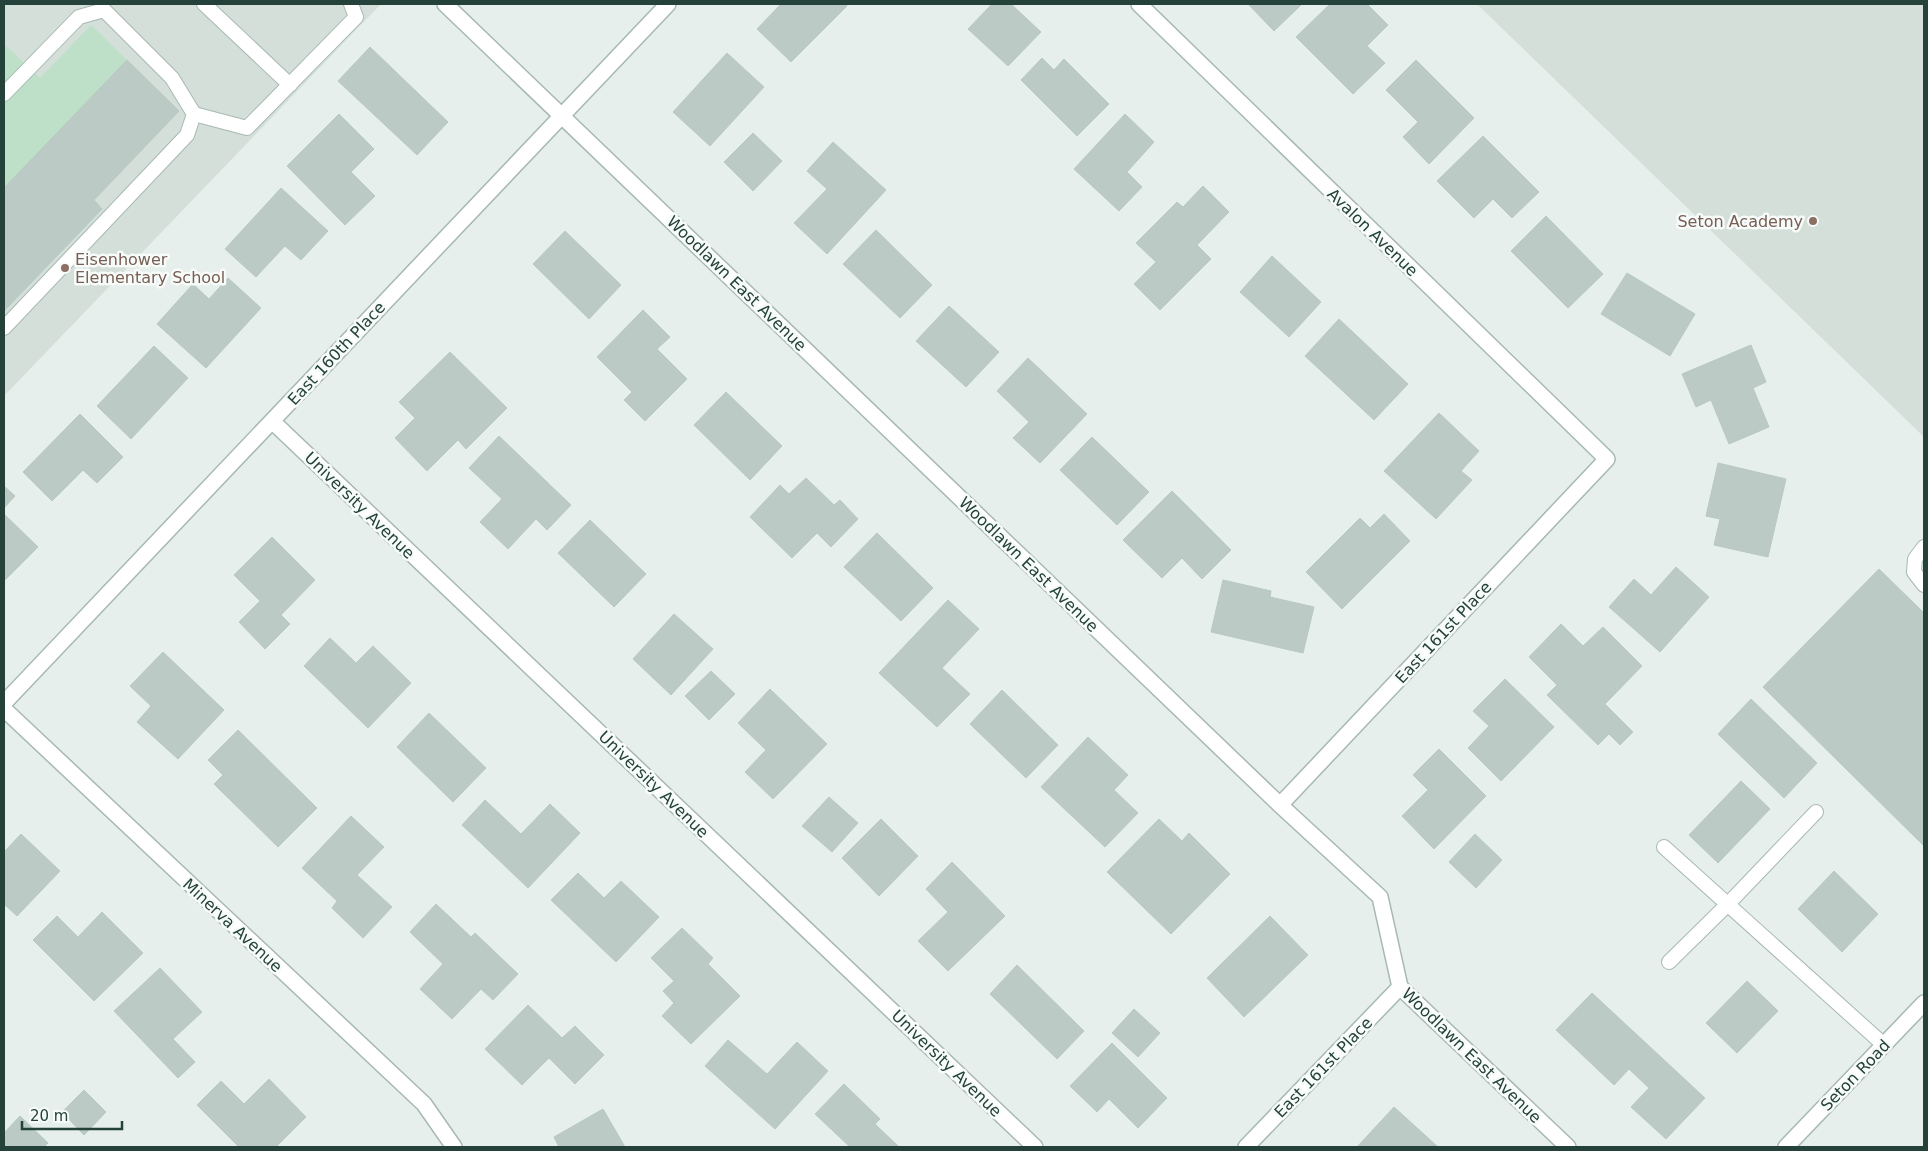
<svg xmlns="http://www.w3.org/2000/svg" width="1928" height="1151" viewBox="0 0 1928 1151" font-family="'DejaVu Sans',sans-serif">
	<rect width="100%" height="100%" fill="#e6efeb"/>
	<path fill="#d4dfda" d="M4 4H381L4 396Z
		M1477 4H1924V437Z"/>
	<path fill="#bfe0c8" d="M91 25 127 60 4 188V44L40 78Z"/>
	<path fill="#bbcac4" stroke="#b8c9c2" d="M781 4H845L847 6 791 62 757 29Z
		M992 4H1011L1041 32 1008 66 968 29Z
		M1248 4H1302L1274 31Z
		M1330 4H1367L1388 25 1367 46 1385 63 1353 94 1296 37Z
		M370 47 448 122 417 155 338 81Z
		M727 53 764 87 710 146 673 112Z
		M1042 58 1054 70 1064 59 1109 104 1077 136 1021 80Z
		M127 60 179 111 94 200 102 209 4 311V188Z
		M1416 60 1474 118 1429 164 1403 137 1418 122 1386 90Z
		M339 114 374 149 351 172 375 196 345 225 287 166Z
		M1125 114 1154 142 1127 172 1142 187 1119 211 1074 169Z
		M753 133 782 161 753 191 724 162Z
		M1483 136 1539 192 1512 218 1493 199 1474 218 1437 181Z
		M833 142 886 190 827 254 794 223 827 189 807 171Z
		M1203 186 1229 212 1197 245 1211 259 1160 310 1134 284 1156 262 1136 243 1177 202 1183 207Z
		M281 188 328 231 301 260 285 246 256 277 225 249Z
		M1546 216 1603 274 1568 308 1511 251Z
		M876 230 932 285 900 318 843 264Z
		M565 231 621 285 589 319 533 264Z
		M1272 256 1321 302 1289 337 1240 292Z
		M1627 273 1695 314 1670 356 1601 314Z
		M228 278 261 308 206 368 157 324 193 284 209 299Z
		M949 306 999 352 966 387 916 341Z
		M643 310 670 337 657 349 687 379 645 421 624 400 632 392 597 357Z
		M1339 319 1408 384 1374 420 1305 356Z
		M1751 345 1766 382 1753 388 1769 427 1729 444 1711 400 1696 407 1682 374Z
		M154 346 188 378 131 439 97 406Z
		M450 352 507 408 466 449 458 440 427 471 395 438 415 418 399 402Z
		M1028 358 1087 414 1040 463 1013 438 1029 422 997 391Z
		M726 392 782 446 750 480 694 425Z
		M1439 413 1479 451 1461 471 1472 480 1436 519 1384 471Z
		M80 414 123 457 97 483 83 470 52 501 23 472Z
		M499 436 571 505 547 530 536 519 508 549 480 522 502 499 469 468Z
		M1092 437 1149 492 1117 525 1060 470Z
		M1718 463 1786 479 1768 557 1714 545 1720 519 1706 516Z
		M806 478 834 505 840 500 858 519 831 547 817 533 792 558 750 517 780 485 789 494Z
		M4 486 15 496 4 508Z
		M1172 491 1231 550 1202 579 1182 558 1162 578 1123 540Z
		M4 514 38 547 4 581Z
		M1384 514 1410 541 1342 609 1306 572 1360 518 1370 528Z
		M590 520 646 574 614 607 558 553Z
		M877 533 933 588 901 621 844 567Z
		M272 537 315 580 281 615 290 624 265 649 239 622 260 601 234 575Z
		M1676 567 1709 597 1660 652 1609 607 1634 579 1651 595Z
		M1879 569 1924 613V846L1763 687Z
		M1223 580 1271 591 1270 597 1314 607 1303 653 1211 632Z
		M948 600 979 629 942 668 970 694 937 727 879 673Z
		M674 614 713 649 671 695 633 659Z
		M1561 624 1583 646 1603 627 1642 666 1605 704 1633 732 1620 745 1609 734 1598 745 1547 695 1557 685 1529 657Z
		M330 638 356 663 373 646 411 683 368 728 304 666Z
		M163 652 224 710 178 759 137 722 151 706 130 686Z
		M711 671 735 694 709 720 685 696Z
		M1505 679 1554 727 1501 781 1468 748 1489 726 1473 711Z
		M770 689 827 744 773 799 745 772 766 750 738 723Z
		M1002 690 1058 745 1026 778 970 724Z
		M1751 699 1817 763 1784 798 1718 734Z
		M429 713 486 768 453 802 397 747Z
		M238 730 317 808 278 847 214 784 223 775 208 760Z
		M1088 737 1128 775 1114 790 1138 813 1105 847 1041 787Z
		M1439 749 1486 796 1434 849 1402 816 1428 790 1413 775Z
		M1741 781 1770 809 1718 863 1689 835Z
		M829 797 858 823 832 852 802 826Z
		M485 800 521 834 550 804 580 833 528 888 462 825Z
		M351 816 384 847 357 875 392 907 363 938 332 908 337 901 302 868Z
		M881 819 918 856 879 896 842 858Z
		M1159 819 1182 841 1189 833 1230 874 1171 934 1107 872Z
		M21 834 60 871 17 916 4 904V852Z
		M1475 834 1502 860 1476 888 1449 862Z
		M952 862 1005 916 948 971 918 941 948 912 926 889Z
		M1834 871 1878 914 1842 952 1798 909Z
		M578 873 604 898 621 881 659 917 616 962 551 900Z
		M436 904 471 937 475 933 518 974 493 1000 481 989 452 1019 420 989 443 964 410 932Z
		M102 912 143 953 94 1001 33 940 57 916 78 937Z
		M1270 916 1308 955 1244 1017 1207 978Z
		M682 928 713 958 708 964 740 996 691 1044 662 1016 674 1003 663 991 674 981 651 958Z
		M1017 965 1084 1031 1057 1059 990 994Z
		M160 968 202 1012 173 1039 195 1062 178 1078 114 1011Z
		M1747 981 1778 1011 1737 1053 1706 1023Z
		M1592 993 1705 1098 1666 1139 1631 1107 1649 1088 1629 1069 1614 1085 1556 1030Z
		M528 1005 562 1038 575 1026 604 1055 575 1084 549 1058 522 1085 485 1049Z
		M1134 1009 1160 1033 1138 1057 1112 1033Z
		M728 1040 767 1074 797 1042 828 1071 775 1129 705 1066Z
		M1112 1043 1167 1098 1138 1128 1109 1099 1097 1112 1070 1086Z
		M269 1079 306 1117 276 1147H239L197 1105 221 1081 244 1104Z
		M844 1084 880 1119 875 1124 899 1147H850L815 1114Z
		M84 1090 106 1112 84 1135 62 1112Z
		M1394 1107 1438 1147H1357Z
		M603 1109 625 1147H559L554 1137Z
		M20 1116 48 1143 44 1147H4V1133Z"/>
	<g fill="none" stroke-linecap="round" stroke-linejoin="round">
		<g stroke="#a8b8b2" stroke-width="16">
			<path id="lane" d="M204 4 290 85
				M4 94 79 17 104 10 172 78 194 114 187 135 4 328
				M194 114 247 128 356 17 351 4
				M1924 547 1915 559 1914 572 1924 585
				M1664 847 1884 1045
				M1669 962 1728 904 1816 812"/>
		</g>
		<g stroke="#a8b8b2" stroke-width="18">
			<path id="street" d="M445 4 1280 805 1380 897 1400 987 1568 1147
				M1139 4 1607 459 1280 805
				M272 421 1035 1147
				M4 703 668 4
				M4 709 424 1104 454 1147
				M1246 1147 1400 987
				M1786 1147 1924 1003"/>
		</g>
		<use href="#lane" stroke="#fff" stroke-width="14"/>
		<use href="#street" stroke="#fff" stroke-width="15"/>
	</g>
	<g fill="#8d6e63" stroke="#f7fbf9" stroke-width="2">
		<circle cx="1813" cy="221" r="5"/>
		<circle cx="65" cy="268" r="5"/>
	</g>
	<g text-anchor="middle" stroke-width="5" stroke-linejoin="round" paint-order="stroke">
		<g font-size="16" fill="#785e54" stroke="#f7fbf9" text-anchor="end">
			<text x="1803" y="227">Seton Academy</text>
			<text x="75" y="265" text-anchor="start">Eisenhower<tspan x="75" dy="18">Elementary School</tspan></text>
		</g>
		<g font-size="16" fill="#24423a" stroke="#f7fbf9">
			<text transform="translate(1373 232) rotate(44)" y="6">Avalon Avenue</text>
			<text transform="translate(737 283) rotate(44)" y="6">Woodlawn East Avenue</text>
			<text transform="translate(336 353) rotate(-47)" y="6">East 160th Place</text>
			<text transform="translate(360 505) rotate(44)" y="6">University Avenue</text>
			<text transform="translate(1029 564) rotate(44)" y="6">Woodlawn East Avenue</text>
			<text transform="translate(1443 632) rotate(-47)" y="6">East 161st Place</text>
			<text transform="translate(654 784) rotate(44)" y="6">University Avenue</text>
			<text transform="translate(233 925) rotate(43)" y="6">Minerva Avenue</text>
			<text transform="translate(1472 1055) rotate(44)" y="6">Woodlawn East Avenue</text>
			<text transform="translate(947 1063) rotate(44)" y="6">University Avenue</text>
			<text transform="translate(1323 1067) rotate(-46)" y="6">East 161st Place</text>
			<text transform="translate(1855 1075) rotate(-46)" y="6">Seton Road</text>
		</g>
	</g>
	<rect width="1928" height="1151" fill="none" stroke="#24423a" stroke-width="10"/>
	<path d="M22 1121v8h100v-8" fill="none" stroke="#24423a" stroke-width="2.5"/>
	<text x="30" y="1121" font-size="15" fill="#24423a" stroke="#f7fbf9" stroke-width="4" paint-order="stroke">20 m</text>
</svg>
